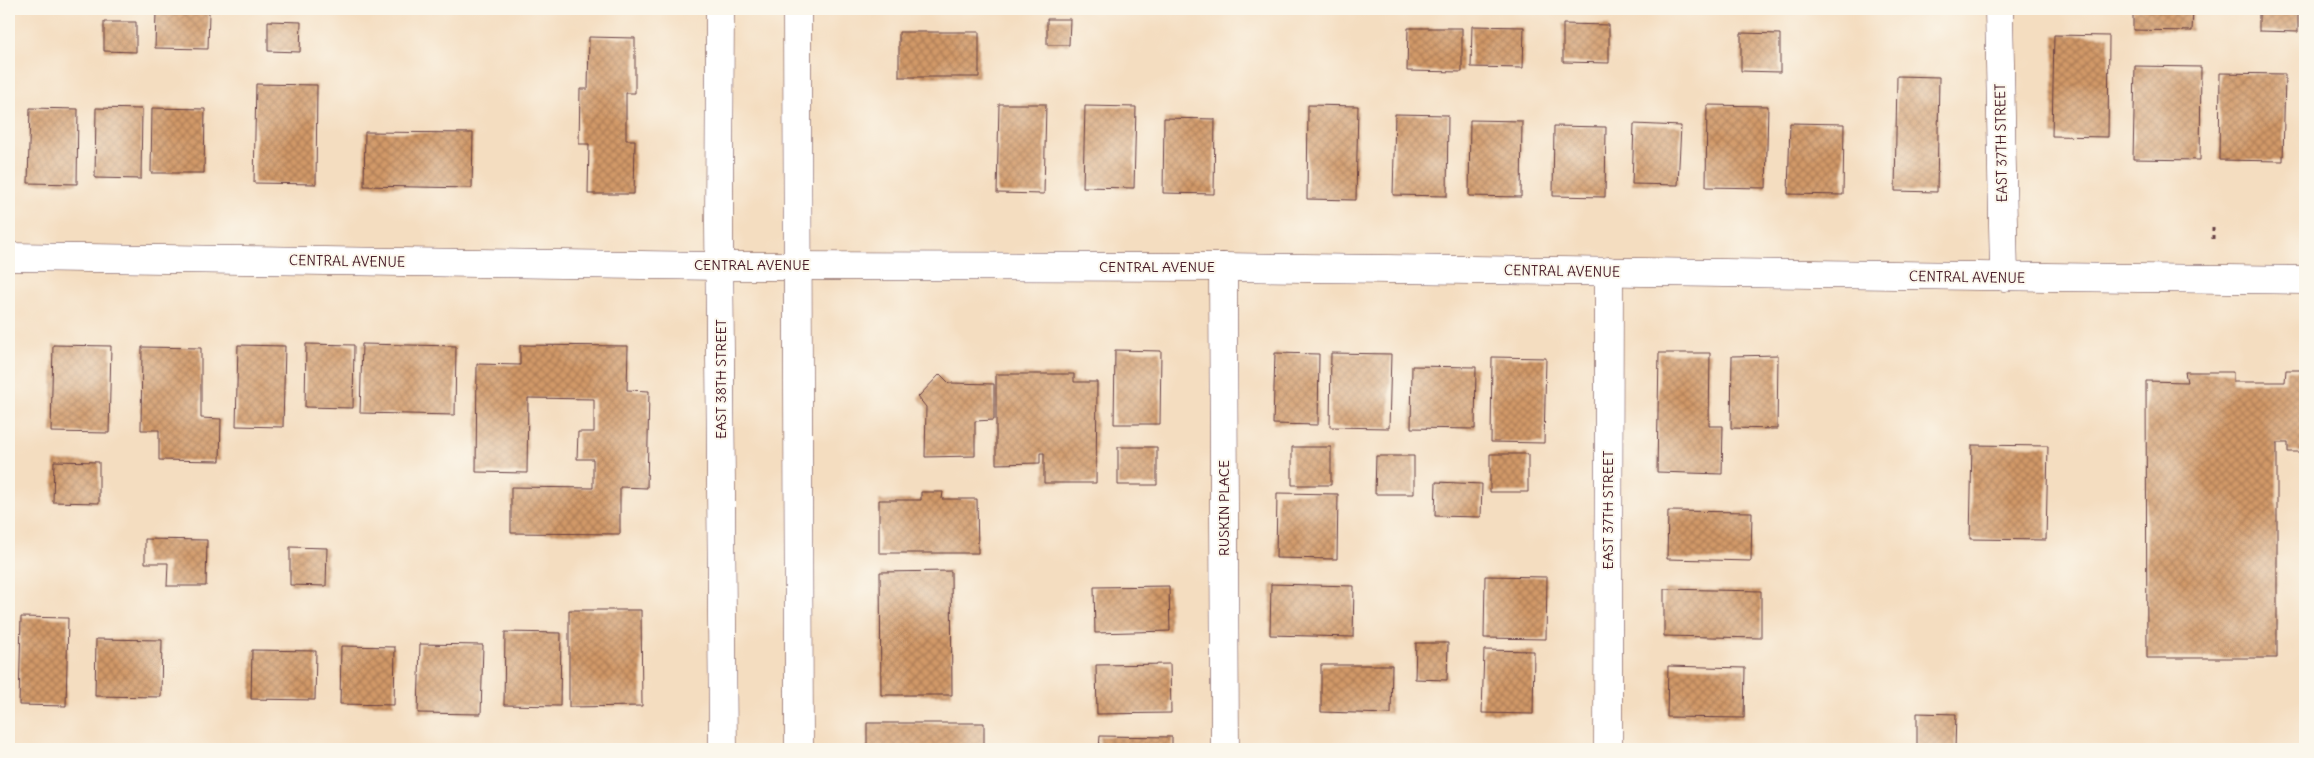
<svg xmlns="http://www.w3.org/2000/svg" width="2314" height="758" viewBox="0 0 2314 758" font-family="Delius,sans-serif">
	<defs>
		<pattern id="building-cross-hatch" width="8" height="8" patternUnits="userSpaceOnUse" patternTransform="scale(1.25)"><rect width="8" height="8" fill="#d19968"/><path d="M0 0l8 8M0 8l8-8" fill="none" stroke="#ac7c56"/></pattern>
	</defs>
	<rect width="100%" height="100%" fill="#fbf7ec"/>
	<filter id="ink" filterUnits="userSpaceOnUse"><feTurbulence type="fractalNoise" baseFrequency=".02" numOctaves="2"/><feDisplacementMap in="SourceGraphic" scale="10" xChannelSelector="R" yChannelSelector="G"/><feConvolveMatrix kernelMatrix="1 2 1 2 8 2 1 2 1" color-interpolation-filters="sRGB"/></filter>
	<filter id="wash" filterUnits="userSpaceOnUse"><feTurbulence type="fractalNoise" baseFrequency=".0096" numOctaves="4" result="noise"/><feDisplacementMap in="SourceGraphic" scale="20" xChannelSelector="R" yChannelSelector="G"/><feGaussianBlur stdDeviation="1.12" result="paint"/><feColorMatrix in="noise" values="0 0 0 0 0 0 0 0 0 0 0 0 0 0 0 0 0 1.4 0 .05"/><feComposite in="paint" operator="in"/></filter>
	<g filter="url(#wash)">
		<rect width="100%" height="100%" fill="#f4ddc0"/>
		<g id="blocks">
			<path fill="url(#building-cross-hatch)" d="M2133 9H2193L2192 31 2133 30Z
				M2259 9H2298V32L2259 31Z
				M156 11 209 12 208 49 155 48Z
				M1047 19H1070L1069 45H1047Z
				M268 21 301 22 300 52 268 51Z
				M104 22H136V52L104 51Z
				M1563 24 1609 25V63L1563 62Z
				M1472 26 1524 27 1523 68 1471 67Z
				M1408 28H1462V72L1407 71Z
				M899 32H979V77H899Z
				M1741 33 1780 34V72L1741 71Z
				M2054 35 2109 36 2108 137 2052 136Z
				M589 37 635 38V93H626V140H635L634 194H588L589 144H579L580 89H588Z
				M2135 66 2201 67 2200 160 2133 159Z
				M2220 73 2285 74 2283 161 2219 160Z
				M1897 76 1939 77 1937 192 1895 191Z
				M256 84 317 85 316 184 254 183Z
				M999 104H1046L1044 194 997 193Z
				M1308 105 1358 106 1356 200 1307 199Z
				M1707 105 1768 106 1766 188 1706 187Z
				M1085 106 1136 107 1134 188 1083 187Z
				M30 108 78 109 77 184 28 183Z
				M96 108 142 109 141 179 95 178Z
				M152 108 205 109 204 173H151Z
				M9 111H13L12 183H9Z
				M1395 114 1448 115 1447 196 1393 195Z
				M1164 118 1215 119 1214 194 1163 193Z
				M1470 120 1522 121 1521 197 1469 196Z
				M1790 123 1844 124 1843 195 1788 194Z
				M1634 124 1681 126 1678 185 1632 184Z
				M1554 126 1606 127 1605 197 1553 196Z
				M365 132 473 133 472 188 364 186Z
				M306 344 354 345 353 408 305 407Z
				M362 344 456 346 455 415 360 413Z
				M53 345 111 346 109 433 51 432Z
				M238 345 285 346 283 427 236 426Z
				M520 345 628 346 627 390 649 391 647 488 620 487V534L511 533V487L593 488V459H577L578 432H594V399L528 398 527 473 476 472 477 364 520 365Z
				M142 347 201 348V418L221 419 220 461 159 460V430H141Z
				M1115 350 1161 351 1160 424H1114Z
				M1275 353 1319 354 1318 425 1273 424Z
				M1331 353 1391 354 1389 428 1330 427Z
				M1659 353H1710L1709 426H1723L1722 474 1657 472Z
				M1778 355 1777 429 1731 428 1732 356Z
				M1492 357 1546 358 1544 443 1491 442Z
				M1412 366 1476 367 1475 429 1411 428Z
				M2286 370H2305V452H2288V443H2277V658H2147L2146 381 2187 382 2185 372H2233V382H2285Z
				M940 374 949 383 994 384V420L975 421V456L925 457 926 407 918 397Z
				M996 374H1074V382H1097L1096 483H1044V453H1040V463L996 464Z
				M1972 445 2048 446 2046 540 1970 539Z
				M1118 447H1157V485H1118Z
				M1292 447H1331V485H1292Z
				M1490 454H1528V492H1490Z
				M1376 456H1414V494H1375Z
				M54 461 99 462V503L53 502Z
				M1436 482 1482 484 1481 517 1435 516Z
				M921 492H943L942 499H977L978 553H879V500H921Z
				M1277 493 1338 494 1337 559 1276 558Z
				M1668 511 1752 512 1751 561 1667 559Z
				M145 539 207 540 206 586H167L168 563H145Z
				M290 547 327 548 326 586 290 585Z
				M951 571 952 695H881L880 572Z
				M1485 576 1547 577 1546 639 1484 638Z
				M1271 584 1354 586 1353 637 1270 635Z
				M1169 586 1170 631 1095 633 1094 587Z
				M1664 589 1761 591V638L1664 636Z
				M569 610H641L642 706 569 707Z
				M21 617 68 618 66 706 19 705Z
				M505 632 561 633 560 706 504 705Z
				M96 639 162 640 161 697 95 696Z
				M1416 643H1448L1447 680 1415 679Z
				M420 644 483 645 481 714 418 713Z
				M341 646 395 647 394 705 340 704Z
				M252 650 316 651 315 700 251 699Z
				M1484 650 1534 651 1533 714 1482 713Z
				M1170 664 1171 713 1097 714 1096 665Z
				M1321 665H1392L1391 714 1321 712Z
				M1668 666 1745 668 1744 718 1667 717Z
				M1917 713 1956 714 1955 749H1917Z
				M867 723H984V749H867Z
				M1100 736 1172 737V749H1099Z
				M1667 747 1715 748V749H1667Z"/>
		</g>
	</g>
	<g filter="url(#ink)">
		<use href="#blocks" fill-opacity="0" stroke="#643c41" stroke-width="1"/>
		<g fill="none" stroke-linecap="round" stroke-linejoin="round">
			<g stroke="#643c41" stroke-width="29">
				<path id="minor" d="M1999 9 2004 277
					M1223 267 1225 749
					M1608 749 1609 271"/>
			</g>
			<g stroke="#643c41" stroke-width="29">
				<path id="secondary" d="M9 257 720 266 1223 267 2305 280"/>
			</g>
			<g stroke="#643c41" stroke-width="29">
				<path id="primary" d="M720 9 719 222 723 749
					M797 9 799 749"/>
			</g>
			<path stroke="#643c41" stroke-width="3" stroke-dasharray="4 4" stroke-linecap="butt" d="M2213 239V228"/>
			<use href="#minor" stroke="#fff" stroke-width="28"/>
			<use href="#secondary" stroke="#fff" stroke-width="28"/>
			<use href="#primary" stroke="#fff" stroke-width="28"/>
		</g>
	</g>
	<g text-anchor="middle" stroke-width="4" stroke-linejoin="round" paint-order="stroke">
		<g font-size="14" fill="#4a1f2b" stroke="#fbf7ec">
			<text transform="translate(2001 143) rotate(-91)" y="5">EAST 37TH STREET</text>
			<text transform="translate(347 261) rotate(1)" y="5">CENTRAL AVENUE</text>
			<text x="752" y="270">CENTRAL AVENUE</text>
			<text x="1157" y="272">CENTRAL AVENUE</text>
			<text transform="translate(1562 271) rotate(1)" y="5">CENTRAL AVENUE</text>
			<text transform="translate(1967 277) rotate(1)" y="5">CENTRAL AVENUE</text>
			<text transform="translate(721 379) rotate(-90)" y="5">EAST 38TH STREET</text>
			<text transform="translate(1224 508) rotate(-90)" y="5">RUSKIN PLACE</text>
			<text transform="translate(1608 510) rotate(-90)" y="5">EAST 37TH STREET</text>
		</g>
	</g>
	<rect width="2314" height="758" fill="none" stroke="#fbf7ec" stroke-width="30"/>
</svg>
